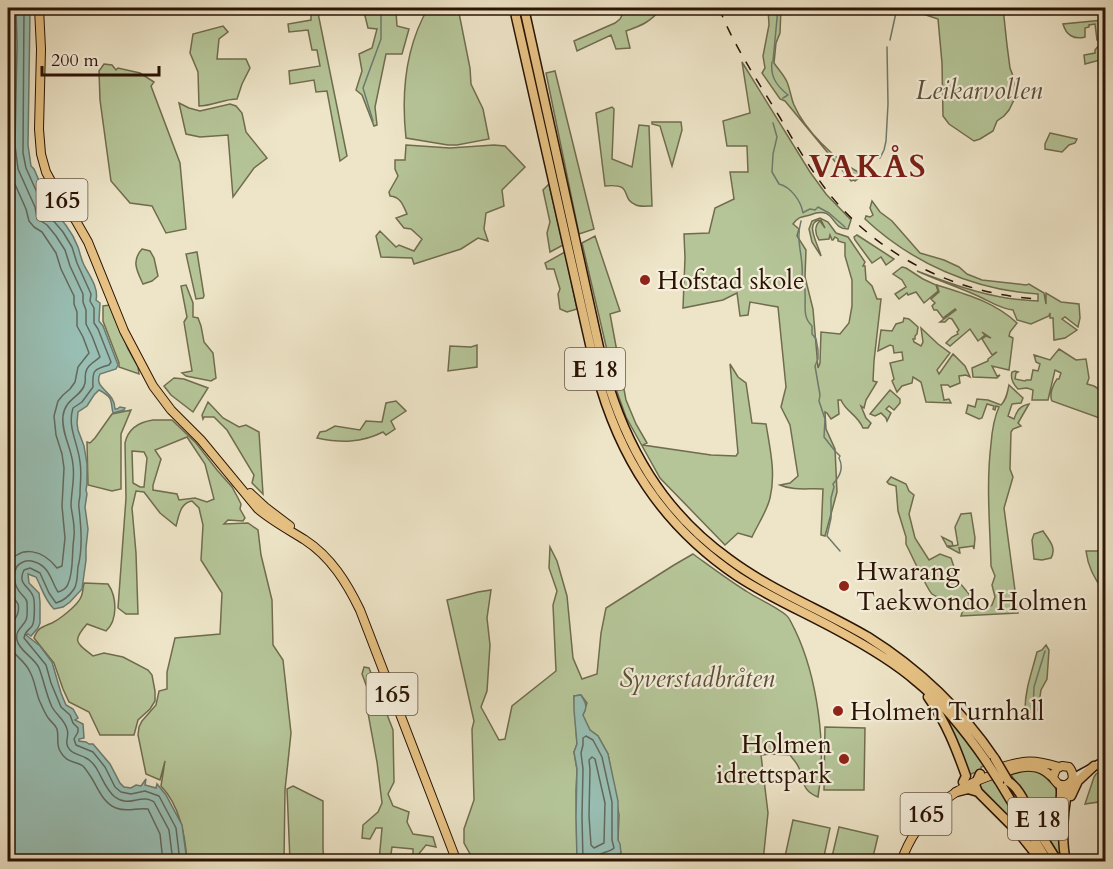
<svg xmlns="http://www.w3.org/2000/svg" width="1113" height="869" viewBox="0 0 1113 869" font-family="Cardo,serif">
	<rect width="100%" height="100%" fill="#eee5c8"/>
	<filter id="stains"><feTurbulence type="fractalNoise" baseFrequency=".00333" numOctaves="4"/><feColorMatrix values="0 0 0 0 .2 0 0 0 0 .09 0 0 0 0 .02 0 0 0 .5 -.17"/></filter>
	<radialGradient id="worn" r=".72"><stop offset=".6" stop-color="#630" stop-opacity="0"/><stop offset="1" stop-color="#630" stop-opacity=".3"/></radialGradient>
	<path fill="#b5c598" stroke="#706c4e" stroke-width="1.5" fill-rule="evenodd" d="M311 8H317L347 156 340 161 327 91 316 92 314 80 290 84 289 71 320 66 317 50H312L308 30 289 32 288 24 311 20Z
		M363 8H400L396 12 397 26 409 29 402 54H386L375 107 377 125 374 126 362 95 356 90 362 71 359 54 372 48 377 29 368 28Z
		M428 8H458L470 68 471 84 483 109 489 139 457 145H448L406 138C401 92 405 48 428 8Z
		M626 8H662C650 22 643 25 626 31L630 48 616 49 611 35 577 51 574 41 615 23 620 19Z
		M768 8H781L780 33 776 43 774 63C778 69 784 75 787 82 790 89 791 98 794 105 805 130 834 159 858 172L859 178 855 181 854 180 851 181 785 101 780 99 762 73 765 68 763 56 769 25Z
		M925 8H1003L1007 45 1010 68 1013 76 1016 96 1009 110 1004 116 997 121 993 131 980 139 974 141 949 124 943 116 942 63 938 19 923 14Z
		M1103 20 1105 51 1101 52 1100 60 1085 64 1084 55 1095 53V50L1100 44V40H1097L1095 24 1089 25V27L1085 28V37C1074 40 1066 35 1063 24Z
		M223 26 228 32 219 39 217 59H246L250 68 242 84 237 99C224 99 212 106 199 106L198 72 190 53 193 34Z
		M742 62 810 172 826 194 851 220 848 229C829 229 837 205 810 215 802 217 799 216 793 224L799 229 797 236 806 250 805 277 813 309 818 368 820 363 821 332 840 334 849 323 852 306V280L845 256V243L838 241V239L835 237 833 240H832L830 235 829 239 819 240C815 234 814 226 820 221L825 228 821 220C803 221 819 246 821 256L812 242 809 229 812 221 820 218 828 222 836 233 848 237 865 262 863 266H865L866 280 872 286 877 299H881L874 361 873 381 877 382 866 400 864 408 861 406 866 418 871 423 868 428H863C857 414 846 412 841 400H838L839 414 831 419 827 413 825 412 826 429 835 449 837 492 825 536 821 535 823 489C809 488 793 491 780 485L790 483 798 476 790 425 781 407 786 387 778 307 750 302 748 315 740 316 737 293 723 300 683 308 685 258 684 234 709 233 715 208 734 199 730 172H748L747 146H727L723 121 750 113Z
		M104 64 112 65 116 70 118 68 140 73 154 82 151 86 180 163 186 229 166 233 152 206 130 203 111 181 100 100 99 71Z
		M555 71 594 229 579 234 546 73Z
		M179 103 189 108 200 111 230 104 236 106 242 113 246 132 267 158 254 168 233 197 228 135 200 137 186 134Z
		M612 107 614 109 612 159 632 167 639 125 649 126 652 206C647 206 640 207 636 205 619 198 635 183 605 186L596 113Z
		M652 122H681L682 130 672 166 660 126 652 124Z
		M1050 133 1077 139 1075 143 1069 145 1062 152 1045 149V144Z
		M406 145 450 148 494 145 505 146 525 167 502 190 504 206 486 213 484 229 488 241 478 238 461 249 414 264 412 258 381 257 376 236 380 231 396 247 399 245 414 251 422 239 411 229 404 228 396 218 407 214C403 205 401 197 390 196L389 192 398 176 395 169V160H405Z
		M549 184 563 245 550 252 547 233 550 222 543 190Z
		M872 201 880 212 892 221 920 253 944 260 959 267 967 274 982 280 1026 285 1029 284 1044 293 1046 304V293L1061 302 1079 304 1080 318 1078 327 1065 317 1062 319 1077 330 1065 338 1054 340 1053 318H1050V313L1049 316 1031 324 1017 320 1013 310C1001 309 989 301 978 296 958 287 937 280 917 271 956 286 995 300 1038 301V294C973 290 912 263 865 219L866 216 870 217 873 215 870 208Z
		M857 235 894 259 886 265 881 257 872 263 855 240 854 237Z
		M595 236 620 311 610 314 626 400 636 424 647 443 643 445 711 455 736 456 738 453 730 364 738 377 746 383 752 423 766 424C770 448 776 474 770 498 767 511 758 524 752 537L738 533 725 545 660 478 626 417 616 389 582 243Z
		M142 249 150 251 154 258 158 276 152 281 143 284C137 271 131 261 142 249Z
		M197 252 204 296 203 298 196 299 186 254Z
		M565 252 577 309 567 312 560 309 558 294 560 289 554 269H547L545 263Z
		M902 267 906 268 923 279 936 285 938 291 924 303 916 292 908 295 907 293 899 299 895 294 906 287 902 280 893 274Z
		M186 285 193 303V317L198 318 201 326 204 342 213 353 216 378 211 381 186 376 182 373 192 371 184 322 187 317 181 286Z
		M937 285C966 294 995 302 1017 323L1010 332 1009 336 1013 338 1009 370 992 366 997 376 1000 375 997 378 973 377 972 368 988 361V359L997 352 992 355 982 339 986 336 991 338 982 332 985 335 978 341 970 329 950 346 946 343 952 337 958 334 957 332 959 330 952 319 949 318 945 322H940L956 310 955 309 943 318 937 310H934L932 306 935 303 931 299 939 292Z
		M110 305 128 349 138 367 139 374 119 367V363L103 321V306Z
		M904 318 909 319 918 327 917 334 915 336V339H913L914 342 921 346 923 342 921 328 938 344 950 353 937 370 939 374 953 354 965 366 970 377 966 375 959 376 960 383 950 387 948 385H941L944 400 949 399 951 403 926 402 921 382 913 377 912 383 902 386 897 392 892 381 894 379 890 363 903 360 902 352 894 353 893 346 890 345 878 351 881 330 892 331 896 324 903 322Z
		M477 345V367L448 371 450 346 471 347Z
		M1059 349 1076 360 1086 359 1089 378 1087 384 1094 386 1105 393V420L1052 401C1049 395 1053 384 1057 379H1059L1061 373 1055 370 1048 400H1032L1033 390 1027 388 1018 389C1013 384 1010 379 1012 372L1015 371 1018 372 1016 373 1015 379 1025 381 1026 380H1031L1033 370 1038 371 1040 364 1036 362 1034 355 1050 360Z
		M174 378 184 379 208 388 193 412 171 395 164 386Z
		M1009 385 1023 398 1021 403 1012 404 1008 416 1014 419C1017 410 1020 406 1029 404L1018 423 1021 426 1013 429 1011 432 1010 469 1013 477 1004 508 1018 613 961 616 963 610C958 596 942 602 932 594 928 591 910 552 906 544V537L898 511 896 486 889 484 887 482 891 477 906 484 909 491 914 495 909 514 915 538 929 560 940 554 951 558 959 582 969 594 973 606 985 610 992 605 995 597 992 585 995 576 991 566C990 525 986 485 991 444 992 431 994 418 999 407L996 406 995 410 993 409 994 406 987 404 982 418 979 419 966 413 968 405 975 407 977 399 988 400 1001 405C1007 399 1007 393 1009 385Z
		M890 390 900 399V403L894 410 889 406 886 409 891 413 887 421 886 418 881 413 875 416 870 414Z
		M396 401 406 411 391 421 395 429 386 435 383 432C361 443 341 443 317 438L320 432 326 431 335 426 360 430 366 421 382 422 386 403Z
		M208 402 223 418 239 427 246 425 259 432 263 494 252 483 254 475 227 430 214 417H204L203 419 202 415Z
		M131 410 121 434V489L112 491 88 485 87 442 90 443 95 438 112 414Z
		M153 420H172L196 443 217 470 232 487 238 498 241 504 240 509 245 518 243 521 228 520 224 524 248 523 258 530 261 555 272 600 273 645 283 660 291 733 285 790 284 861H187C185 835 180 806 161 786L165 761 160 780 146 774 138 735 139 727 142 721 156 705 159 691 167 689V672L175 638 220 634 222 593 201 560 203 525 199 508 192 501C180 503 179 516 176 526L160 513 144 492 136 491 132 508 136 553 138 614H126L118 608 126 498 125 443C128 429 139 422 153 420ZM187 437 205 464 214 499 207 502 195 498 179 500 177 494 153 490V485L161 459 155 450ZM132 451 144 452 147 458 144 487H140L133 483Z
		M971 513 975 538 974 549 973 546 959 548 960 553H959L948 547 952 546H947L942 537 952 542 953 546 958 545 955 527 961 514Z
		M1105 525 1106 586 1104 591C1094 579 1088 567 1086 551H1103L1105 539Z
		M1043 531C1049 540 1057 548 1051 558L1042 560 1034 559 1032 540 1034 534Z
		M550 547 557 561 567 596 573 658 582 679 597 674 601 633 606 608 674 565 693 554C711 567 728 580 746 591 758 599 775 606 786 615 790 618 792 625 795 630 817 676 827 746 818 797 801 790 805 782 799 768 797 763 793 759 790 755L770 754 761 755 768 813 763 861 623 862 621 860 599 861 600 859 619 854 621 853 618 841 619 815 608 754 598 736 590 730 582 715 587 703 581 695 574 696 577 744 574 752 577 769 576 791 577 861H474L464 843V829L474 800 472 729 474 721 447 600 478 592 491 590 487 618 490 645 487 691 481 707 499 740 505 739 512 706 556 671 553 605 557 591 549 568Z
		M84 583 108 584C117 597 118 620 106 631L87 624C71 642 77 643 93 656L104 653 123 657 148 670 152 675 155 691V701L150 709 138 720 134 735H100L89 712 69 702 63 689 54 663 34 638C38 627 43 627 52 623 60 619 78 605 81 597 83 593 83 587 84 583Z
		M1046 645 1049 650 1047 679 1041 690 1038 710 1032 713 1025 710C1025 689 1032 672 1037 652L1042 650Z
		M364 667 369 668 393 730 394 782 388 794 393 806 409 812 407 822 413 834 433 837 436 847 426 845 413 861V849L392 847 390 861H379L382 828H376L370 839 362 838 363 825 378 812 382 803 377 762 368 713 371 698 362 674Z
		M941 710 955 726 981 760 984 766 981 767V770L971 774 968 773Z
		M825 727 865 728 864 790H824Z
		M1105 768V801L1085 804 1094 777 1096 774Z
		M1018 770C1033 770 1039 770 1050 782 1054 786 1057 789 1058 795L1053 812 1044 817 1039 815 1034 811 1010 773Z
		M992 777 1034 846 980 790 977 783Z
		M293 786 323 801V849L324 861H290L287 789Z
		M1060 810 1062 861 1037 822Z
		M793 820 830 828 823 861H784Z
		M839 827 878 836 872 861H831Z"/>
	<path fill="#99bfb4" stroke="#6d7a6e" stroke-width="1.5" d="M8 8H29L30 13 28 145 31 166 34 169 50 206 49 210C61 215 73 234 78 247 80 253 81 259 84 265 89 275 99 288 96 300L100 303 99 321 103 326 118 365 116 369 100 374C93 389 115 391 115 409H117L120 407 125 408 124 410 113 413C110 400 114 398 99 390L94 395 87 406 78 412 77 423 78 430 84 446 87 464V484L86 490 87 494 85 507 88 529 86 548V560L82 589 70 602 63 607 54 609C44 599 42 588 36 577L28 574 29 583 39 593 40 602V623L38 628 31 636 28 634 26 635 40 646 52 662 61 693 66 705 73 709 78 718 75 720 83 724 84 738 79 739V741L86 742 89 744H93L110 764 120 783 124 787 131 788 136 785 141 786 146 779 145 785 156 788 157 784 166 795 182 825 186 854V861H8Z
		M581 695C586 703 588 707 583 715L590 730 598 736 608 754 618 801V840L620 844 621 853 619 854 600 859 599 861H577L576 817 577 769 574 752 577 744 574 710V696Z"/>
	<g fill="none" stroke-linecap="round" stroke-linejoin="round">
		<path stroke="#62695c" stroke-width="1.5" d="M16 8 17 45 15 145 18 169 35 207 37 217 41 221 47 225 56 236 65 250 70 266 83 294V302L86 310V324L92 336 100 357C96 361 90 363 87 369 84 374 86 378 85 383 82 397 65 398 63 416 61 433 72 449 73 465 75 479 71 493 71 506 72 514 74 521 74 529 75 535 73 541 73 547 72 559 73 573 68 584 67 588 62 591 58 592 51 581 50 567 35 562 30 560 26 560 21 563 12 568 13 583 19 591 21 595 26 597 27 602 27 606 28 616 26 620 23 627 15 630 17 640 19 651 34 657 39 668 44 681 46 694 52 707 57 716 64 719 67 729 70 736 63 743 70 750 75 755 81 755 86 758 91 760 96 767 98 771 103 780 107 791 115 797 127 806 135 798 146 799 148 799 153 801 154 802L169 830 173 862
			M24 8 23 153 26 168 43 206 44 213 51 218 63 232 72 247 77 263 91 294 90 301 94 308V323L98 329 111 362 109 365C94 369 92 370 93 387L82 402 73 408C67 427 78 443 80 462 82 473 80 483 80 494 80 499 78 503 79 508 81 527 83 547 78 567 77 574 78 583 74 589 70 595 63 601 56 603L49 593 40 573 30 568 24 570C17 584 29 586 33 596 35 600 35 622 32 626 28 631 25 631 24 638L46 665 51 683 61 707 70 715 73 723 78 728V732L74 739 76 745 93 752 105 767 115 787 121 792 131 794 145 791 159 796 176 828 180 862
			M8 162 10 173 26 209 29 221 34 227 42 232 56 253 61 269 74 296V304L77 312V326L83 337 89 353 78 367 75 382 70 389 63 395 58 401 54 416 56 435 62 454 64 468 62 506 65 538 62 566 57 568C44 551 21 543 8 565
			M8 589C10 595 16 600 18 604 22 618 4 627 8 643 12 655 25 660 30 672 35 681 36 693 40 702 43 708 45 714 49 719 52 723 55 724 57 729 59 737 56 744 60 751 67 764 74 760 83 766 85 768 89 774 91 777 98 788 103 803 116 808 128 813 137 807 148 809L160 834 163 862
			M592 757 595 759 605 803 604 843 594 848 591 845 589 816 590 769 589 760Z
			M583 862 582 816 583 769 581 753 583 745V738L586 736 593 740 602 757 612 802V840L614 848C608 854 597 850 596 862"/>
		<path stroke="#6d7a6e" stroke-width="1.5" d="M890 40 897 8
			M773 61 778 8
			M772 62C770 77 777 86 788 95L783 98
			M373 121 363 88 381 39V10L386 8
			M773 123 777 137 773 154 772 172 779 184C791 187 801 201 803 213
			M880 158 884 150 886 141 888 104 887 47
			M804 212 810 209 815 210 818 207 829 213 845 227
			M801 221C795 242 804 257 802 276L803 277C804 282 805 287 805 292 806 305 802 317 812 326V334L816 339 818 350V359L815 366 820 395 819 401 825 419 824 437 835 451 840 456 839 458C844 468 840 476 833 484L834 487 831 498V518L827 536 840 551
			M1033 710 1034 687 1045 651"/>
		<g stroke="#2a1304" stroke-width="10">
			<path id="secondary" d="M1073 778 1106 760"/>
		</g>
		<g stroke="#2a1304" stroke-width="10">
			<path id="primary" d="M39 8 41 49 39 129 41 154 46 172 59 196 76 221 88 242 124 331 153 386 171 410 201 440 258 509C272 521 289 530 305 540 331 557 347 583 360 610L457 862
				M250 493 265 507 290 526
				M999 768C1024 760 1033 759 1059 767
				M901 862C917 815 957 783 1004 772 1012 770 1022 766 1031 767 1038 767 1046 771 1051 776 1056 780 1057 787 1065 785 1075 783 1074 773 1069 767L1062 766 1056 769 1053 777"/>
		</g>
		<g stroke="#2a1304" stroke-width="11">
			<path id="motorway" d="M514 8 596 371C619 458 662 525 737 576 769 597 804 612 837 630 865 645 893 661 917 682 944 704 966 732 986 761
				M524 8 604 370C626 447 662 511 729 559 772 591 822 610 868 637 919 669 961 709 995 759
				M928 697C946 722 956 748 966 776L963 782
				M980 774 975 785 978 792 1018 832 1042 862
				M999 781 1048 862
				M1008 781C1012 784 1016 787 1018 791 1026 801 1035 830 1052 817 1062 810 1061 796 1061 785
				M956 792 968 789 978 792
				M1071 796 1078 781 1094 766
				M1028 814 1058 862
				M1066 862C1061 840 1063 804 1070 783"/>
		</g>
		<use href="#secondary" stroke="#f4eedb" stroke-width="7"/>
		<use href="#primary" stroke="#e7c284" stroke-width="8"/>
		<use href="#motorway" stroke="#e7c284" stroke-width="8"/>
		<path stroke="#2a1304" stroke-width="1.5" stroke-dasharray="10 10" stroke-linecap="butt" d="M719 8C734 46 757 80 779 116 795 143 811 171 831 196 882 258 958 294 1038 299"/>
		<g stroke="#2a1304" stroke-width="11" stroke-linecap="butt">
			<path id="motorway-bridge" d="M995 759 1008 781
				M986 761 999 781"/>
		</g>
		<use href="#motorway-bridge" stroke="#e7c284" stroke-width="8"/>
	</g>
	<g fill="#8f2418" stroke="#f4eedb" stroke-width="2">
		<circle cx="645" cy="280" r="6"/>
		<circle cx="844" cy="586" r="6"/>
		<circle cx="838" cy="711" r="6"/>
		<circle cx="844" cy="759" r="6"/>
	</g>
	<g text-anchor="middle" stroke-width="4.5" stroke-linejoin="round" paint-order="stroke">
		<g fill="#f4eedb" stroke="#675544" stroke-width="1.5">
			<rect x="36.5" y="179" width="51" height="42" rx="4.5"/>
			<rect x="565" y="348" width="60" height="42" rx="4.5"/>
			<rect x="366.5" y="673" width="51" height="42" rx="4.5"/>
			<rect x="900.5" y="793" width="51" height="42" rx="4.5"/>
			<rect x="1008" y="798" width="60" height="42" rx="4.5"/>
		</g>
		<g font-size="24" font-weight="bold" fill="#2a1304">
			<text x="62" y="208">165</text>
			<text x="595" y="377">E 18</text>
			<text x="392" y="702">165</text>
			<text x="926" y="822">165</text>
			<text x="1038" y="827">E 18</text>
		</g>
		<g font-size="26" font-style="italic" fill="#5b5138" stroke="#f4eedb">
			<text x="979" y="99">Leikarvollen</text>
			<text x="697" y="687">Syverstadbråten</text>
		</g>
		<g font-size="26" fill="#2a1304" stroke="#f4eedb" text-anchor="start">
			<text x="657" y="289">Hofstad skole</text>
			<text x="856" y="580">Hwarang<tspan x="856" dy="30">Taekwondo Holmen</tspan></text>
			<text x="850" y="720">Holmen Turnhall</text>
			<text x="832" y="753" text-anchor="end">Holmen<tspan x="832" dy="30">idrettspark</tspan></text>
		</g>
		<g font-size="32" font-weight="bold" letter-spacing="1.5" fill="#7a1f14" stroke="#f4eedb">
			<text x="868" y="177">VAKÅS</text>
		</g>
	</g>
	<rect width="1113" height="869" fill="none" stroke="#eee5c8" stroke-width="30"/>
	<rect x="9" y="9" width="1095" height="851" fill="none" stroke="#2a1304" stroke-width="3"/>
	<rect x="15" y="15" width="1083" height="839" fill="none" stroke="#2a1304" stroke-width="1.5"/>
	<path d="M42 66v9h117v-9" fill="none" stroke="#2a1304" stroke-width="3"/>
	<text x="51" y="66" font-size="18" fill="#2a1304" stroke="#f4eedb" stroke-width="4.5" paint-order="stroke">200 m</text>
	<rect width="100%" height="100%" filter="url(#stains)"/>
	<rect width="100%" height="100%" fill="url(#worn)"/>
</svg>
